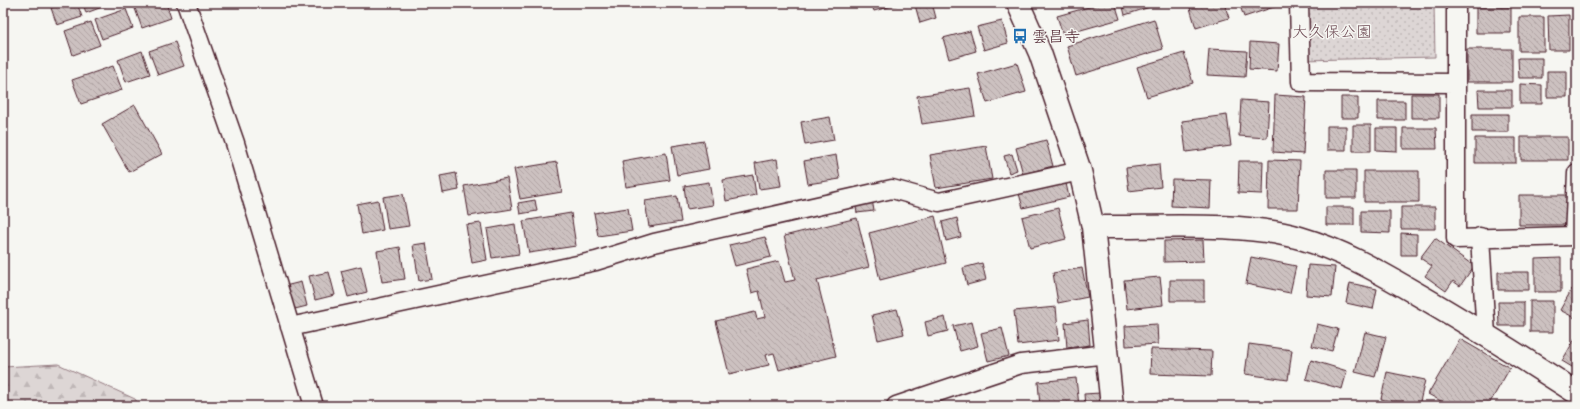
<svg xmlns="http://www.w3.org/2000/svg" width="1580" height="409" viewBox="0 0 1580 409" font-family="Caveat,'Klee One',sans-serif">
	<defs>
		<pattern id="forest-firs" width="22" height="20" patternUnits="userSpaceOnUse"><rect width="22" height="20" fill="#ddd6d5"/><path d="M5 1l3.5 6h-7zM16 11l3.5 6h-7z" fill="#bfb7b7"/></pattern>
		<pattern id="park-dots" width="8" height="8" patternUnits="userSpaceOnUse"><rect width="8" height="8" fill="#ddd6d5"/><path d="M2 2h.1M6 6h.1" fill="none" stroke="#bfb7b7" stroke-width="1.8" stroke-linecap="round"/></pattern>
		<pattern id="building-back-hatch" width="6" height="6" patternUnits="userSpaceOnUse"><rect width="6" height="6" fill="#ccc1c0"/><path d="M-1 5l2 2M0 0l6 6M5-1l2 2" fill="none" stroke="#b1a5a5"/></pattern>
	</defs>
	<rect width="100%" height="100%" fill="#f6f6f2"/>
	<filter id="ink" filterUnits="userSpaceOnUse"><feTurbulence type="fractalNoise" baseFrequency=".025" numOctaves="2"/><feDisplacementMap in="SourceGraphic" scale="8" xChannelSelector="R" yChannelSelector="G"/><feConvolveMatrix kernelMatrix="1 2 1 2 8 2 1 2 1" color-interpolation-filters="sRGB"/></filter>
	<g filter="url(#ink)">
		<path fill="url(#forest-firs)" stroke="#947a80" d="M58 364 135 399 140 406H3V367Z"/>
		<path fill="url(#park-dots)" stroke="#947a80" d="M1302 3H1434L1435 57 1303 60Z"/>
		<path fill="url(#building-back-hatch)" stroke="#4a1f2b" d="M66 3H77L82 17 57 25 51 8Z
			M83 3H113L86 13Z
			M133 3H166L171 18 142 28Z
			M871 3H903L874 11Z
			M923 3H932L936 18 920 23 915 5Z
			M1103 3H1115L1120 19 1063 35 1057 16Z
			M1122 3H1152L1153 6 1125 15Z
			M1207 3H1224L1229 18 1196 28 1190 8Z
			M1239 3H1280V5L1244 17Z
			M1476 7H1511V33H1476Z
			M126 9 133 28 102 39 95 20Z
			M1569 15V50H1549L1548 16Z
			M1519 17H1544V51H1519Z
			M1154 19 1163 49 1076 76 1067 46Z
			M1002 21 1008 43 984 50 977 27Z
			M91 22 100 45 73 55 65 31Z
			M970 31 976 51 949 59 943 38Z
			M175 42 184 66 158 75 149 51Z
			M1250 42 1279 44 1277 71 1249 69Z
			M1209 49 1247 51 1245 77 1207 75Z
			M1467 49H1512V82H1467Z
			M142 51 150 74 126 82 118 60Z
			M1184 53 1193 83 1147 97 1137 67Z
			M1518 58H1542V78H1519Z
			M1017 63 1026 92 987 103 978 74Z
			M113 66 122 90 81 104 72 80Z
			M1547 71H1567V97H1547Z
			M1520 84 1542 85V104H1520Z
			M970 88 975 116 922 124 917 96Z
			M1478 90H1512V107H1479Z
			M1411 94H1439V118H1411Z
			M1275 95 1306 97 1303 154 1273 152Z
			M1341 97H1358V118H1341Z
			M1241 100 1269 102 1267 138 1239 136Z
			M1378 101H1405V120H1378Z
			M135 105 162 154 129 172 102 124Z
			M1472 114H1508V132H1472Z
			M1227 115 1231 146 1186 152 1182 121Z
			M830 117 834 140 805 145 801 122Z
			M1353 125H1371V151H1353Z
			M1327 126H1346V150H1327Z
			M1376 128H1397V151L1376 150Z
			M1403 128H1436L1437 149H1403Z
			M1521 137H1568V160H1521Z
			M1475 138H1516V163H1475Z
			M1046 140 1053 166 1023 174 1016 148Z
			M704 141 709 169 677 175 672 146Z
			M986 146 992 179 936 188 930 155Z
			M666 153 670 180 626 187 622 161Z
			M1012 154 1017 170 1009 173 1004 156Z
			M836 155 840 179 808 184 804 161Z
			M777 159 781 186 759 189 755 163Z
			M1269 160 1300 161 1298 209H1268Z
			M1239 161H1263L1262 194 1238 193Z
			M557 162 562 192 520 199 514 169Z
			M1159 164 1161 187 1129 191 1126 168Z
			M1326 170H1356V198H1326Z
			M1364 171H1419V202H1364Z
			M456 173 459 190 443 193 440 176Z
			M753 175 756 195 726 201 723 180Z
			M507 178 512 209 469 216 464 186Z
			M1065 179 1069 197 1023 208 1018 190Z
			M1172 179 1211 180 1210 208 1171 206Z
			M709 182 713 205 687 209 684 186Z
			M403 194 409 226 388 229 383 197Z
			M1519 195H1569V225H1519Z
			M677 196 681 222 649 227 645 201Z
			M872 199 874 211 857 213 855 202Z
			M378 200 383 230 362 234 357 204Z
			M535 200 537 211 520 214 518 203Z
			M1326 207H1354V225H1326Z
			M1401 207H1435V229H1401Z
			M628 208 632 231 598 236 594 213Z
			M1058 208 1066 239 1030 248 1022 217Z
			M1361 211H1390V233L1361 232Z
			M571 213 576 246 529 253 523 221Z
			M935 216 946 263 880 280 869 233Z
			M857 218 869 267 817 280 836 356 779 370 774 353 766 355 769 365 729 374 716 321 755 312 757 319 765 317 759 291 752 293 746 269 779 261 785 282 795 280 784 236Z
			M957 218 961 237 946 241 942 222Z
			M481 223 487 260 472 263 466 225Z
			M515 224 519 254 492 258 487 229Z
			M1401 233 1417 234V255H1401Z
			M765 237 771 257 735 266 729 245Z
			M1435 238 1474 266 1460 286 1453 281 1446 291 1425 276 1432 266 1420 258Z
			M1203 240 1204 261 1164 262V241Z
			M426 243 432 279 419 281 413 245Z
			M400 247 405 279 382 282 377 251Z
			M1251 257 1296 266 1290 293 1246 284Z
			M1561 258V292H1535V259Z
			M982 263 986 280 967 285 963 268Z
			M1308 265 1335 267 1332 297 1306 295Z
			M361 266 367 292 348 297 341 271Z
			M1082 268 1088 297 1058 303 1053 273Z
			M329 272 335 295 315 300 309 276Z
			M1498 272H1529V290H1498Z
			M1160 277 1163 305 1127 309 1124 280Z
			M1170 280H1204V301H1170Z
			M301 282 307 306 287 311 281 287Z
			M1350 283 1377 289 1373 309 1346 303Z
			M1572 289 1577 292V319L1560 310Z
			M1530 301H1553V332H1530Z
			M1498 302H1524V326H1499Z
			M1056 307 1059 340 1018 345 1014 311Z
			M897 309 904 334 878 340 872 315Z
			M945 317 948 331 928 336 925 322Z
			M1088 320 1090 345 1067 348 1065 323Z
			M972 322 978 346 960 351 953 326Z
			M1157 324 1158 344 1126 346 1125 326Z
			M1317 324 1338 329 1332 351 1312 346Z
			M1002 328 1009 356 988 361 981 333Z
			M1365 332 1386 337 1375 377 1355 372Z
			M1577 335V370L1562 361Z
			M1460 339 1510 368 1488 406H1450L1428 394Z
			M1249 344 1292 350 1288 380 1245 374Z
			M1151 349 1212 351 1211 376 1150 374Z
			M1311 360 1347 371 1342 389 1306 379Z
			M1387 372 1425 380 1419 406H1411L1381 399Z
			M1076 378 1079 406H1040L1038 382Z
			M1100 393V406H1085L1084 394Z"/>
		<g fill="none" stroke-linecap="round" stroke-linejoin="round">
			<g stroke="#4a1f2b" stroke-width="21">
				<path id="minor" d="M186 3 235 143 314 406
					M1299 3 1301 82 1455 83
					M1456 3V239L1574 236 1577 173
					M1480 237 1486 335
					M290 327 596 261 654 243 892 189 939 202 1080 171
					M896 406 1021 364 1107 354"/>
			</g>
			<g stroke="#4a1f2b" stroke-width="25">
				<path id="tertiary" d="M1018 3 1040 53 1080 171 1093 227 1112 406
					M1093 227C1156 228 1240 221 1300 238 1341 250 1376 270 1412 291 1468 323 1523 358 1577 393"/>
			</g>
			<use href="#minor" stroke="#f6f6f2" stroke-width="18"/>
			<use href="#tertiary" stroke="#f6f6f2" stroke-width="22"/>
		</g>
	</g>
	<defs>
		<g id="bus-bare" transform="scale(1.2)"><path d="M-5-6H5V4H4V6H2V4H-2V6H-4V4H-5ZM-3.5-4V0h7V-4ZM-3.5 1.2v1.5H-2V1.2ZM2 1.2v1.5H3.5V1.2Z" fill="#1f6fb2" stroke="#f6f6f2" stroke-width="2.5" paint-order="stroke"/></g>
	</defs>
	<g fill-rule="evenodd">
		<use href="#bus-bare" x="1020" y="36"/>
	</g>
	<g text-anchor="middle" stroke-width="3" stroke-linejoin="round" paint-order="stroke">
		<g font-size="16" fill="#6f4d56" stroke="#f6f6f2">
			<text x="1332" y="37">大久保公園</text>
		</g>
		<g font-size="16" fill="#4a1f2b" stroke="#f6f6f2" text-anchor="start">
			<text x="1032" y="42">雲昌寺</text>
		</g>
	</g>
	<rect width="1580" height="409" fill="none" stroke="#f6f6f2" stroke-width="16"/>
	<rect x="8" y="8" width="1564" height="393" fill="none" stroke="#4a1f2b" stroke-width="1.5" filter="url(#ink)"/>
</svg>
